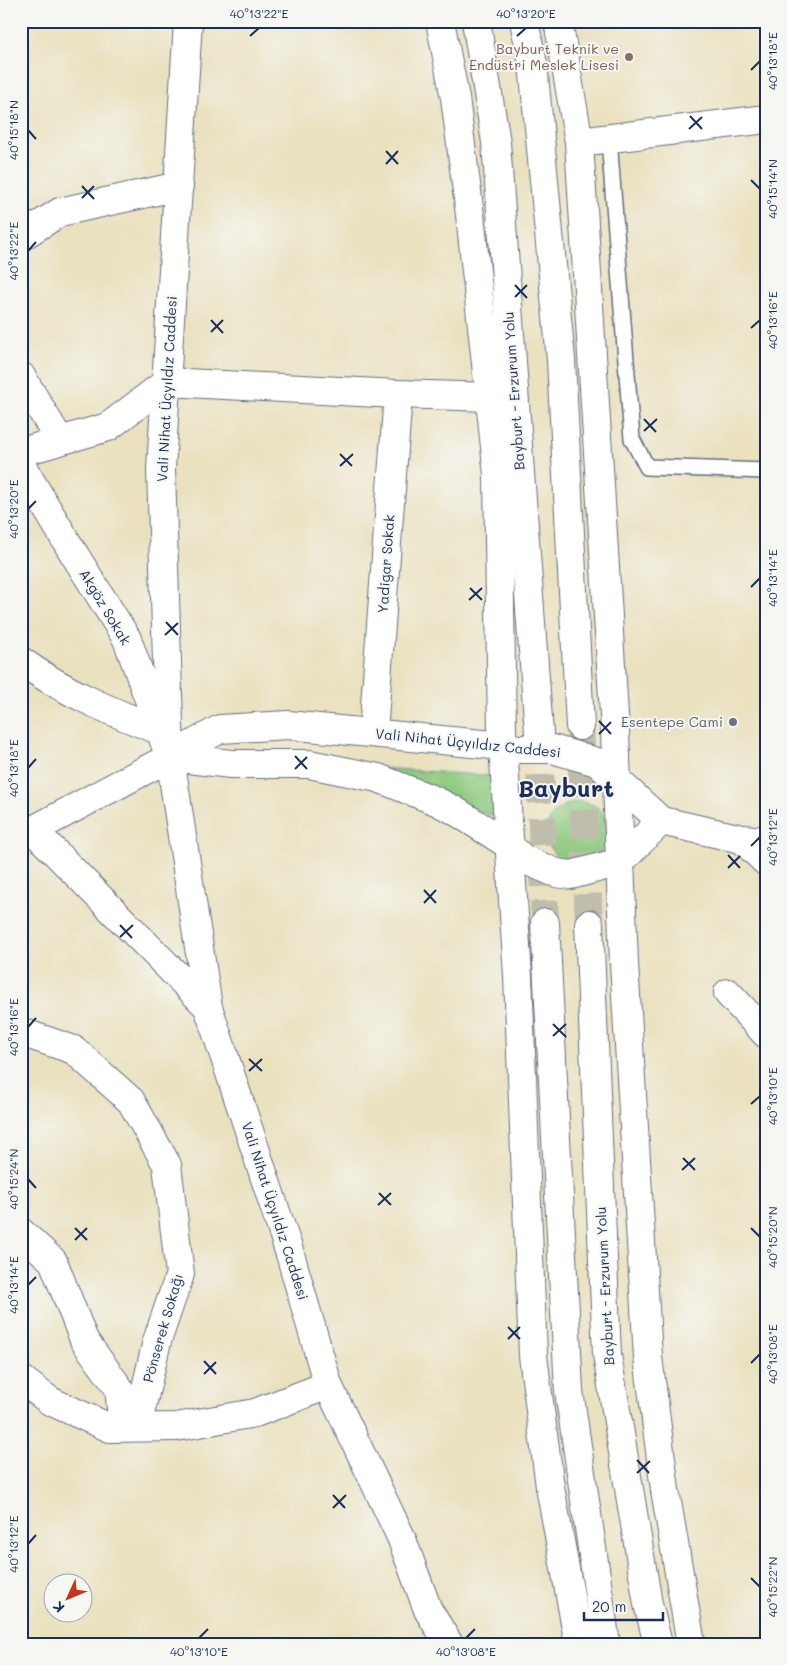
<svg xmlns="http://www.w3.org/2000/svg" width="787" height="1665" viewBox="0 0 787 1665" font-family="Mali,sans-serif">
	<rect width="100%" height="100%" fill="#f6f6f2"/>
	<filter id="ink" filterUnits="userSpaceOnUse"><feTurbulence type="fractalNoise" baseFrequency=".02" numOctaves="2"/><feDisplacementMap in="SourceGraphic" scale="10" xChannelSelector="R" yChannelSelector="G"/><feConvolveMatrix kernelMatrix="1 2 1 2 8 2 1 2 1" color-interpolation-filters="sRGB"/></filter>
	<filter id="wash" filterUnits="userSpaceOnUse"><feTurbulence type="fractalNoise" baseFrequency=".0096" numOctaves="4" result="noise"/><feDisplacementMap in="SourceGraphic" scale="20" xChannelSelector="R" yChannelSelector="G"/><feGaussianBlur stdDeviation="1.12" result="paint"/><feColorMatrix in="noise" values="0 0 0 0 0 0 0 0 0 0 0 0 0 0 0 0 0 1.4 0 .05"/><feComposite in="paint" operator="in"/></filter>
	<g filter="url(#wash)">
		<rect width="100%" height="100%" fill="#eae1bf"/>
		<path fill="#8ec97e" stroke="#547c6e" d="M366 767 494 776 493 816Z
			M579 801C600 805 605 810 607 831 607 835 609 841 608 846 605 864 587 862 574 862 571 861 565 862 562 861 558 859 554 854 552 850 537 826 554 805 579 801Z"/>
	</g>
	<g filter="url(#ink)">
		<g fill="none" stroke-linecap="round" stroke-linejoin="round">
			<path stroke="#c1bdac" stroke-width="28" stroke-dasharray="28 14" stroke-linecap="butt" d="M580 726 589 924
				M539 733 545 923"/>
			<g stroke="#636d80" stroke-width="18">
				<path id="service" d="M609 139 632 439 647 467 766 471"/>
			</g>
			<g stroke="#636d80" stroke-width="30">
				<path id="minor" d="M440 21 455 98 470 215 498 475 502 731 518 976 533 1356 550 1487 579 1644
					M558 21 579 142 615 731 624 963 648 1357 665 1490 691 1644
					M579 142 766 119
					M21 237 60 212 179 186
					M21 376 60 441
					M21 452 108 427 167 382 398 394 490 397
					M21 465 71 549 127 639 168 752
					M21 661C64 692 112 712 161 731
					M373 733 398 394
					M742 839 766 862
					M728 993 766 1034
					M21 1032 74 1050 131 1101 167 1165 180 1274 157 1341 137 1427
					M21 1232 53 1261 84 1340 119 1388 123 1428
					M21 1379 50 1401 110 1428 176 1427 255 1413 328 1385"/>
			</g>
			<g stroke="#636d80" stroke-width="30">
				<path id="tertiary" d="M170 757 220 729 288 725 503 746 518 749H552L597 762 661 821 742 839 766 841
					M170 757 231 764H309L378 778 436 801 454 810 509 845 523 859 556 873 571 875 620 862 661 821"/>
			</g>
			<g stroke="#636d80" stroke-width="30">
				<path id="secondary" d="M188 21 161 469 170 757 208 1007 290 1254 328 1385 401 1537 428 1610 449 1644
					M33 830 208 1007
					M21 832 33 830 170 757"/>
			</g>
			<g stroke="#636d80" stroke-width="30">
				<path id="trunk" d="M476 21 496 142 539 733
					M524 21 533 64 561 360 580 726
					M545 923 569 1391 606 1644
					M589 924 607 1355 648 1604 658 1644"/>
			</g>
			<use href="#service" stroke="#fff" stroke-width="15"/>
			<use href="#minor" stroke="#fff" stroke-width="28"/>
			<use href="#tertiary" stroke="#fff" stroke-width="28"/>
			<use href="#secondary" stroke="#fff" stroke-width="28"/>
			<use href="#trunk" stroke="#fff" stroke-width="28"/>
		</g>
	</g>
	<path fill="none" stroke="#1b2f5e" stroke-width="2" d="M250 36 259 28M517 36 526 28M751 70 760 61M690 116 702 129M689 129 702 117M28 130 36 139M386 151 398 164M386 164 398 151M751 180 760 189M82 186 94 199M82 198 94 186M28 251 36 242M515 285 527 298M515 297 527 285M211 320 223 333M751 328 760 320M211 332 223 320M644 419 656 432M644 431 657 419M340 454 352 466M340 466 353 454M28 509 36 501M751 587 760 578M470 588 482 600M469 600 482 588M166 622 178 635M165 635 178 623M599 721 611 734M599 734 611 722M295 756 307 769M28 768 36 759M295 769 307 757M751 846 760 837M728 855 740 868M728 868 740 856M424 890 436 903M424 903 436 890M120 925 132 938M120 937 133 925M553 1024 566 1037M28 1027 36 1018M553 1036 566 1024M249 1059 262 1071M249 1071 262 1059M751 1104 760 1096M683 1158 695 1170M682 1170 695 1158M28 1179 36 1188M379 1193 391 1205M378 1205 391 1193M75 1228 87 1240M751 1228 760 1237M75 1240 87 1228M28 1285 36 1277M508 1327 520 1339M508 1339 520 1327M204 1361 216 1374M751 1363 760 1354M204 1374 216 1362M637 1460 649 1473M637 1473 650 1461M333 1495 345 1508M333 1508 346 1495M28 1544 36 1535M751 1578 760 1587M199 1638 208 1629M466 1638 475 1629"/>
	<circle fill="#8d6e63" stroke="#f6f6f2" stroke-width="2" cx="629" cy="57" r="5"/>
	<circle fill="#6b7280" stroke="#f6f6f2" stroke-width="2" cx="733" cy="722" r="5"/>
	<g text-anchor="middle" stroke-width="4" stroke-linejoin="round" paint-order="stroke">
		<g font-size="14" fill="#785e54" stroke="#f6f6f2" text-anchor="end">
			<text x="619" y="54">Bayburt Teknik ve<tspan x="619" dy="16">Endüstri Meslek Lisesi</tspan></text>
		</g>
		<g font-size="14" fill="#1b2f5e" stroke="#f6f6f2">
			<text transform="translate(167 389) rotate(-87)" y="5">Vali Nihat Üçyıldız Caddesi</text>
			<text transform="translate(514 391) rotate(-94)" y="5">Bayburt - Erzurum Yolu</text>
			<text transform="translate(386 564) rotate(-86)" y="5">Yadigar Sokak</text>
			<text transform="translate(105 607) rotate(59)" y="5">Akgöz Sokak</text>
			<text transform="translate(468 743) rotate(6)" y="5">Vali Nihat Üçyıldız Caddesi</text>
			<text transform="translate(275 1211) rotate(72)" y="5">Vali Nihat Üçyıldız Caddesi</text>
			<text transform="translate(605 1286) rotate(-93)" y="5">Bayburt - Erzurum Yolu</text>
			<text transform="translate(163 1328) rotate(-74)" y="5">Pönserek Sokağı</text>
		</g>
		<g font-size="14" fill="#5b616d" stroke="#f6f6f2" text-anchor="end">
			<text x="723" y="727">Esentepe Cami</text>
		</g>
		<g font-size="24" font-weight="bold" fill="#1b2f5e" stroke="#f6f6f2">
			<text x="566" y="797">Bayburt</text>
		</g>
	</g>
	<rect width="787" height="1665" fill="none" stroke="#f6f6f2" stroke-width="55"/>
	<g transform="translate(68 1598) rotate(226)"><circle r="24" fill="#f6f6f2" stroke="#9ea6b7"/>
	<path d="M0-4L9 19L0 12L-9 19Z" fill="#c8321e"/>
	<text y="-8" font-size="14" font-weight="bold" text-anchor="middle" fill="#1b2f5e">K</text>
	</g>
	<path d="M584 1612v8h79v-8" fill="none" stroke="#1b2f5e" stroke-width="2.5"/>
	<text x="592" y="1612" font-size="15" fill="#1b2f5e" stroke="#f6f6f2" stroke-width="4" paint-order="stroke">20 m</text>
	<rect x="28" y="28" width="732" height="1610" fill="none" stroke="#1b2f5e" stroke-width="2"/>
	<g font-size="12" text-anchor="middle" fill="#1b2f5e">
		<text x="259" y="18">40°13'22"E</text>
		<text x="526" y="18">40°13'20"E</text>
		<text transform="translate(773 61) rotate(-90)" y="4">40°13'18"E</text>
		<text transform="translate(14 130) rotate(-90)" y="4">40°15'18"N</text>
		<text transform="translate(773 189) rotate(-90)" y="4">40°15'14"N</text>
		<text transform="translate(14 251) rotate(-90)" y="4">40°13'22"E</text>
		<text transform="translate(773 320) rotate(-90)" y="4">40°13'16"E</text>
		<text transform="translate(14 509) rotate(-90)" y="4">40°13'20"E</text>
		<text transform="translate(773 578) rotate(-90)" y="4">40°13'14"E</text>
		<text transform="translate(14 768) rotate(-90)" y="4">40°13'18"E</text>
		<text transform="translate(773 837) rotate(-90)" y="4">40°13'12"E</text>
		<text transform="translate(14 1027) rotate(-90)" y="4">40°13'16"E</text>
		<text transform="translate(773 1096) rotate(-90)" y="4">40°13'10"E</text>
		<text transform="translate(14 1179) rotate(-90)" y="4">40°15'24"N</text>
		<text transform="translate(773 1237) rotate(-90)" y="4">40°15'20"N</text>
		<text transform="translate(14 1285) rotate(-90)" y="4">40°13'14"E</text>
		<text transform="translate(773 1354) rotate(-90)" y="4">40°13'08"E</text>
		<text transform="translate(14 1544) rotate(-90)" y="4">40°13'12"E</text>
		<text transform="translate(773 1587) rotate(-90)" y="4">40°15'22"N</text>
		<text x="199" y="1656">40°13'10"E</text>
		<text x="466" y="1656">40°13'08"E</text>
	</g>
</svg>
